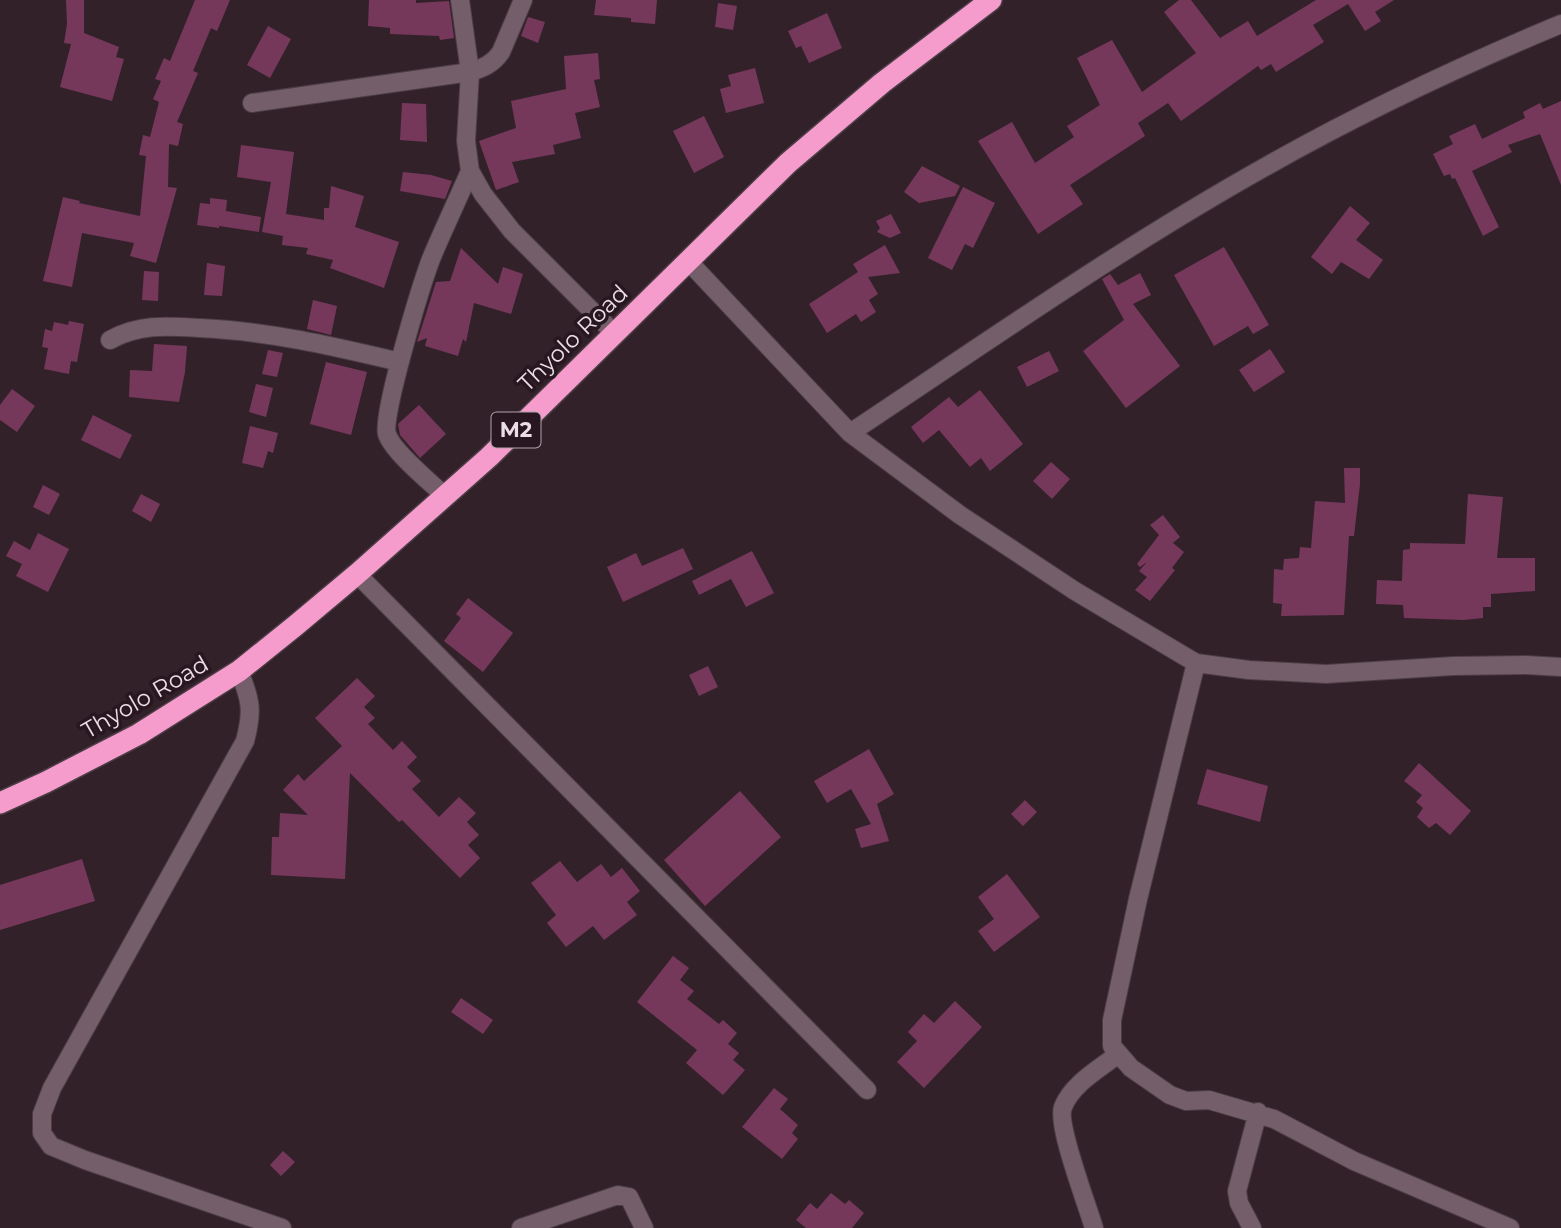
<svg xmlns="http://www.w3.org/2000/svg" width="1561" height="1228" viewBox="0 0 1561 1228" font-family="Montserrat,sans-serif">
	<rect width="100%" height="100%" fill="#33212a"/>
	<path fill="#75385b" d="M66 0H84V33L119 47 116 57 124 59 112 101 60 87 71 44 64 43 67 24Z
		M195 0H230L217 31 211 28 193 71 198 73 177 122 183 124 178 146 169 144 168 187 177 188 156 263 130 256 134 243 82 233 72 287 43 281 63 197 80 201 79 203 140 216 146 156 139 155 143 135 150 137 159 102 153 99 161 81 155 79 164 58 170 61Z
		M369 0H416V3L449 1 454 38 440 40 439 36 390 34V28L368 26Z
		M596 0H657L655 24 631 22V18L594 15Z
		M1179 0H1191L1220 38 1248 21 1257 36 1316 0H1394L1375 12 1381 21 1365 31 1348 4 1313 25 1324 42 1276 72 1271 64 1261 70 1258 66 1181 121 1168 103 1138 123 1145 136 1070 185 1083 204 1038 234 978 141 1012 122 1035 163 1074 137 1067 126 1100 105 1077 58 1112 40 1142 92 1196 53 1164 12Z
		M718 3 737 6 733 30 715 27Z
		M827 13 842 48 809 63 801 46 796 48 788 31Z
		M528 17 545 22 538 43 521 36Z
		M268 26 291 39 270 78 247 65Z
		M598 53 600 79 594 80 600 107 575 113 581 138 553 145 555 154 512 162 519 182 496 190 479 141 516 128 511 101 566 89 564 56Z
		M755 68 764 103 726 113 720 89 731 86 728 75Z
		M1561 101V185L1540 134 1508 145 1512 152 1472 171 1499 227 1483 236 1455 178 1452 179 1450 174 1444 176 1433 154 1453 144 1449 136 1475 124 1482 139 1525 118 1523 112 1540 103 1543 109Z
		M402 103 426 104 427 142 400 140Z
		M704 116 724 157 694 173 673 131Z
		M241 145 294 152 286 214 324 220V208H329L331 186 364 196 355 227 399 242 384 288 330 268 333 260 306 254 308 248 282 245 283 236 262 232 271 182 237 177Z
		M922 166 960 186 955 196 919 203 904 192Z
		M403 172 431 175 452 181 445 199 400 191Z
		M963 187 995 203 973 248 965 244 952 270 928 258Z
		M210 198 227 200 226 211 261 217 259 232 219 226V228L197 225 200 203 210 204Z
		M1350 206 1370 223 1356 240 1383 260 1369 279 1341 262 1332 274 1311 257Z
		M891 214 901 233 890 238 877 232 880 228 876 221Z
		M885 245 900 273 868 277 878 294 869 300 876 312 861 322 856 314 827 333 809 304 858 272 853 264Z
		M1224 247 1269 325 1253 334 1248 326 1214 346 1174 275Z
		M461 248 498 284 503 267 523 274 511 314 474 303 466 342 463 339 458 356 425 346 427 338 417 342 436 282 450 281Z
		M207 263 225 266 222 296 204 295Z
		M144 271 159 272 158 301 142 300Z
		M1140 273 1151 295 1133 304 1180 366 1126 408 1083 351 1124 320 1102 279 1110 274 1118 285Z
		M313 300 337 306 331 335 307 329Z
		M69 321 84 324 77 362 71 361 69 374 44 369 48 348 42 347 45 329 52 331 54 322 68 325Z
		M154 344 187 346 185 372 179 402 129 397 130 370 152 371Z
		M1270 349 1285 372 1254 392 1239 370Z
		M268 350 283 353 277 377 262 374Z
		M1049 351 1059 371 1027 387 1017 367Z
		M326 362 367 372 351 435 310 424Z
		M256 384 273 388 266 417 249 412Z
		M12 389 35 406 17 432 0 420V405Z
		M980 390 1023 444 990 471 981 458 970 467 939 430 923 443 911 427 949 397 958 407Z
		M419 405 446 434 420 458 400 435 398 424Z
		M93 415 132 435 120 459 81 440Z
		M250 426 278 433 273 453 268 451 263 468 242 463Z
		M1051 462 1070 479 1052 499 1033 481Z
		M1344 468H1360V484L1354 536H1349L1344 615 1281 616 1282 604 1273 603 1274 569 1283 570 1284 559 1299 558 1300 547 1311 548 1315 501 1345 503Z
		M43 485 60 494 49 515 33 507Z
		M141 494 160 504 151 522 132 511Z
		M1468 494 1503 497 1497 558H1535V591L1491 594V607H1483V618L1464 620 1404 618 1403 605 1376 604 1377 580 1402 581 1403 550 1410 549V543L1465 544Z
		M1163 515 1180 537 1173 543 1184 552 1172 568 1175 570 1150 601 1135 590 1147 577 1139 571 1147 562 1140 567 1137 564 1159 535 1150 525Z
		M38 533 69 549 48 592 16 576 22 564 6 556 14 541 30 550Z
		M683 548 693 569 623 602 607 567 636 553 642 566Z
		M752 551 774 593 746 607 731 579 699 595 692 581Z
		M468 598 513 633 483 672 444 641 461 618 456 614Z
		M708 666 718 687 699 696 689 675Z
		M357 678 375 696 364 707 375 718 368 724 393 750 402 741 417 757 407 767 421 781 412 789 439 817 459 797 476 813 467 822 479 835 468 845 480 858 460 878 402 820 399 822 350 773 345 879 271 875 272 837H279L280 813 308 815 283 790 298 774 304 781 342 746 315 718Z
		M869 749 894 794 877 804 889 841 861 848 855 829 871 824 851 789 827 803 814 781Z
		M1419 763 1471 811 1450 835 1436 823 1429 828 1417 817 1423 808 1416 802 1422 795 1404 781Z
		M1207 769 1268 786 1260 822 1197 804Z
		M740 791 781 837 705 906 664 860Z
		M1025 800 1037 812 1023 826 1011 814Z
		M82 859 95 901 0 930V885Z
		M560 861 577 882 601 864 611 877 622 868 640 891 627 902 637 915 604 940 593 926 566 947 547 923 556 915 531 883Z
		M1007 874 1040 917 994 952 978 931 994 919 978 897Z
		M673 956 689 968 680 980 694 991 687 999 719 1024 723 1020 737 1033 728 1044 739 1053 733 1060 745 1070 723 1095 686 1063 697 1050 637 1002Z
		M461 998 493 1020 483 1034 451 1012Z
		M955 1001 982 1027 924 1088 897 1062 917 1041 908 1032 924 1014 934 1023Z
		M774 1088 788 1099 780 1109 798 1125 792 1133 798 1139 782 1159 742 1127Z
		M283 1151 295 1162 281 1176 270 1165Z
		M831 1193 845 1204 849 1200 864 1213 852 1228H806L796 1220 810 1203 817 1209Z"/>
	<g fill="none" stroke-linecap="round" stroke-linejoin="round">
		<g stroke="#4c3d45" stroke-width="20">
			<path id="minor" d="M460 0 470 72 466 141 470 171 483 194 512 231 614 333
				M252 103 470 72C483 68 493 64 501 52L523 0
				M689 262 850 433 960 515 1075 591 1196 663 1249 670 1326 674 1453 666 1526 665 1561 667
				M110 340C139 324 166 326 199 328 269 331 332 346 400 362
				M850 433C987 342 1122 247 1265 167 1360 113 1460 66 1561 24
				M445 496C431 483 392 451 387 434 381 416 422 283 431 259 443 230 457 201 470 171
				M357 574 867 1090
				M1196 663 1138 899 1112 1020V1046L1131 1068 1170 1095 1186 1101 1209 1100 1274 1119 1354 1161 1510 1228
				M239 671C251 700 253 711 245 741L52 1088 42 1114V1133L51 1146 85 1160 282 1228
				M521 1228 618 1195 629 1197 644 1228
				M1094 1228C1088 1207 1056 1124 1063 1107 1072 1084 1099 1069 1117 1055
				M1252 1228 1239 1203 1237 1191 1258 1112"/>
		</g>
		<g stroke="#4c3d45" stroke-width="24">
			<path id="highway" d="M0 803 46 782 139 734 239 671 295 626 357 574 489 457 788 163 882 83 991 0"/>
		</g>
		<use href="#minor" stroke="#735e69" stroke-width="18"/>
		<use href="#highway" stroke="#f59ccd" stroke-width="21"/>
	</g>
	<g text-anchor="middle" stroke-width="7" stroke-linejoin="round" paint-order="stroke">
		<rect fill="#281721" stroke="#b0a2aa" stroke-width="2" x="491.5" y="412.5" width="49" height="35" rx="5"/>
		<g font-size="21" font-weight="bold" fill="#ebdee4">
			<text x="516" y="437">M2</text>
		</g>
		<g font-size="23" fill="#ebdee4" stroke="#281721">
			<text transform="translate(573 338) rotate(-44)" y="8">Thyolo Road</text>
			<text transform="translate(145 697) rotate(-30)" y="8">Thyolo Road</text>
		</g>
	</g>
</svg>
